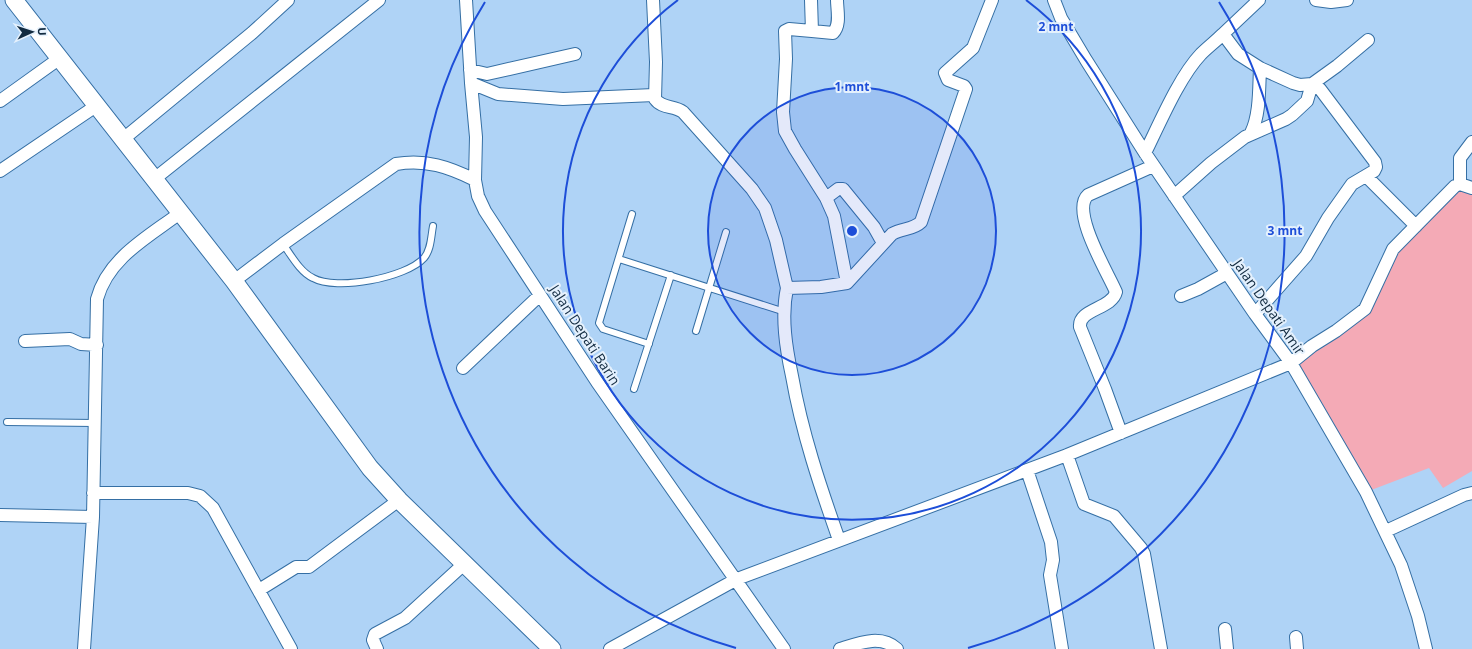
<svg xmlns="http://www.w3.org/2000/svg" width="1472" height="649" viewBox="0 0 1472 649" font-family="'Open Sans',sans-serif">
	<rect width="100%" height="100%" fill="#afd3f6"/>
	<path fill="#f4aab6" d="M1456 187 1472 194V471L1443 488 1429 468 1366 492 1293 369 1338 334 1362 312 1394 249Z"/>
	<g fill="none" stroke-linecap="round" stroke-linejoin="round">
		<g stroke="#356fa4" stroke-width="8">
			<path id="lane" d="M632 214 599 323 603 329 649 344
				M283 244C291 255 300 272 313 278 336 291 406 278 424 258 431 250 431 237 433 226
				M619 259 785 312
				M696 331 726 232
				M634 389 671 275
				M7 422 95 423"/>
		</g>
		<g stroke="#356fa4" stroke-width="14">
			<path id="street" d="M466 0 471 83 476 137 475 180 478 196 485 211 597 382 784 649
				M653 0 656 62 655 99C662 109 674 105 683 112L752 189 765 208 776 240 787 288 821 287 847 283 892 234C902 228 913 230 921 222L966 89 964 86 948 80 945 73 973 48 992 0
				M811 0 812 31 789 29 785 31 786 59 783 112 785 131 795 149 826 198 838 189H843L874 227 883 243
				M1054 0 1061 18 1086 60 1145 153 1255 314 1291 363 1366 492 1401 565 1418 616 1426 649
				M1316 0 1331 2 1347 0
				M812 31 833 33C841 25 837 10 837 0
				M470 70 487 74 575 54
				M471 83 498 94 563 99 654 95
				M0 101 60 58
				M1251 133C1260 115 1259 88 1260 68L1238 54 1223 34 1259 0
				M122 140 252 33 288 0
				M1145 153C1159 125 1179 77 1201 54 1208 47 1216 41 1223 34
				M0 171 96 106
				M1367 177 1416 226
				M153 180 379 0
				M1460 184V158L1472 142
				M1174 196 1211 163 1245 137 1286 119 1292 115 1307 101 1312 84 1337 66 1368 40
				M826 198 834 216 847 283
				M234 281 283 244 396 164C426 159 449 167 475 180
				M787 288C781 317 786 348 792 376 802 433 820 486 839 540
				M1181 296 1198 289 1227 273
				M1255 314 1306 256 1328 218 1352 184 1374 171 1376 167 1375 162 1320 89 1312 84 1300 85 1293 83 1260 68
				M25 341 70 339 81 344 97 345
				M463 368 540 295
				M1121 433 1105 389 1080 327C1078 309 1112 309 1116 292 1108 273 1070 211 1088 195L1153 166
				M1067 455 1084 504 1114 516 1141 548 1144 554 1161 649
				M1027 470 1051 542 1053 560 1050 575 1062 649
				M93 493H188L200 496 213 508 291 649
				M0 515 93 517
				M1386 531 1464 495 1472 493
				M259 590 296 567H309L399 500
				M1225 629 1227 649
				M1296 637 1297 649
				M84 649 93 517 97 299C108 258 148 237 180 213
				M377 649 373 640 375 634 405 618 464 564
				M610 649 737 579 1067 455 1291 363 1312 346 1336 331 1365 309 1393 249 1455 186 1460 184 1472 188
				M840 649C859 643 881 634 897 649"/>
		</g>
		<g stroke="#356fa4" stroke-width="19">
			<path id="secondary" d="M14 0 234 281 370 468 399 500 552 649"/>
		</g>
		<use href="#lane" stroke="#fff" stroke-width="6"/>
		<use href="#street" stroke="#fff" stroke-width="12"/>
		<use href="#secondary" stroke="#fff" stroke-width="17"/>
	</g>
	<circle cx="852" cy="231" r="144" fill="#1d4ed8" fill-opacity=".12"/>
	<g fill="none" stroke="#1d4ed8" stroke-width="2">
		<circle cx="852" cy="231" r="144"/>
		<path d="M1026 0A289 289 0 1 1 678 0"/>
		<path d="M736 648A433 433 0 0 1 485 2M1219 2A433 433 0 0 1 968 648"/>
	</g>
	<g text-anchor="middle" stroke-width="4" stroke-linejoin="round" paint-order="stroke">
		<g font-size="14" fill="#122b41" stroke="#e5f1fd">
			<text transform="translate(1269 307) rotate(55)" y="5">Jalan Depati Amir</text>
			<text transform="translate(585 335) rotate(57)" y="5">Jalan Depati Barin</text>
		</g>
	</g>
	<circle cx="852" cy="231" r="6" fill="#1d4ed8" stroke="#e5f1fd" stroke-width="2"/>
	<g font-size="12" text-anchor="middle" font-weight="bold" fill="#1d4ed8" stroke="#e5f1fd" stroke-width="4" stroke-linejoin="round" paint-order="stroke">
		<text x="1056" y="31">2 mnt</text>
		<text x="852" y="91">1 mnt</text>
		<text x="1285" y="235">3 mnt</text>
	</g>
	<g transform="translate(32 32) rotate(87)" stroke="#e5f1fd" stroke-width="3" paint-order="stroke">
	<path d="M0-3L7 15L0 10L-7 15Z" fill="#122b41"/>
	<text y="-6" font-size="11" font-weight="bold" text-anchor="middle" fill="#122b41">U</text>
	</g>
</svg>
